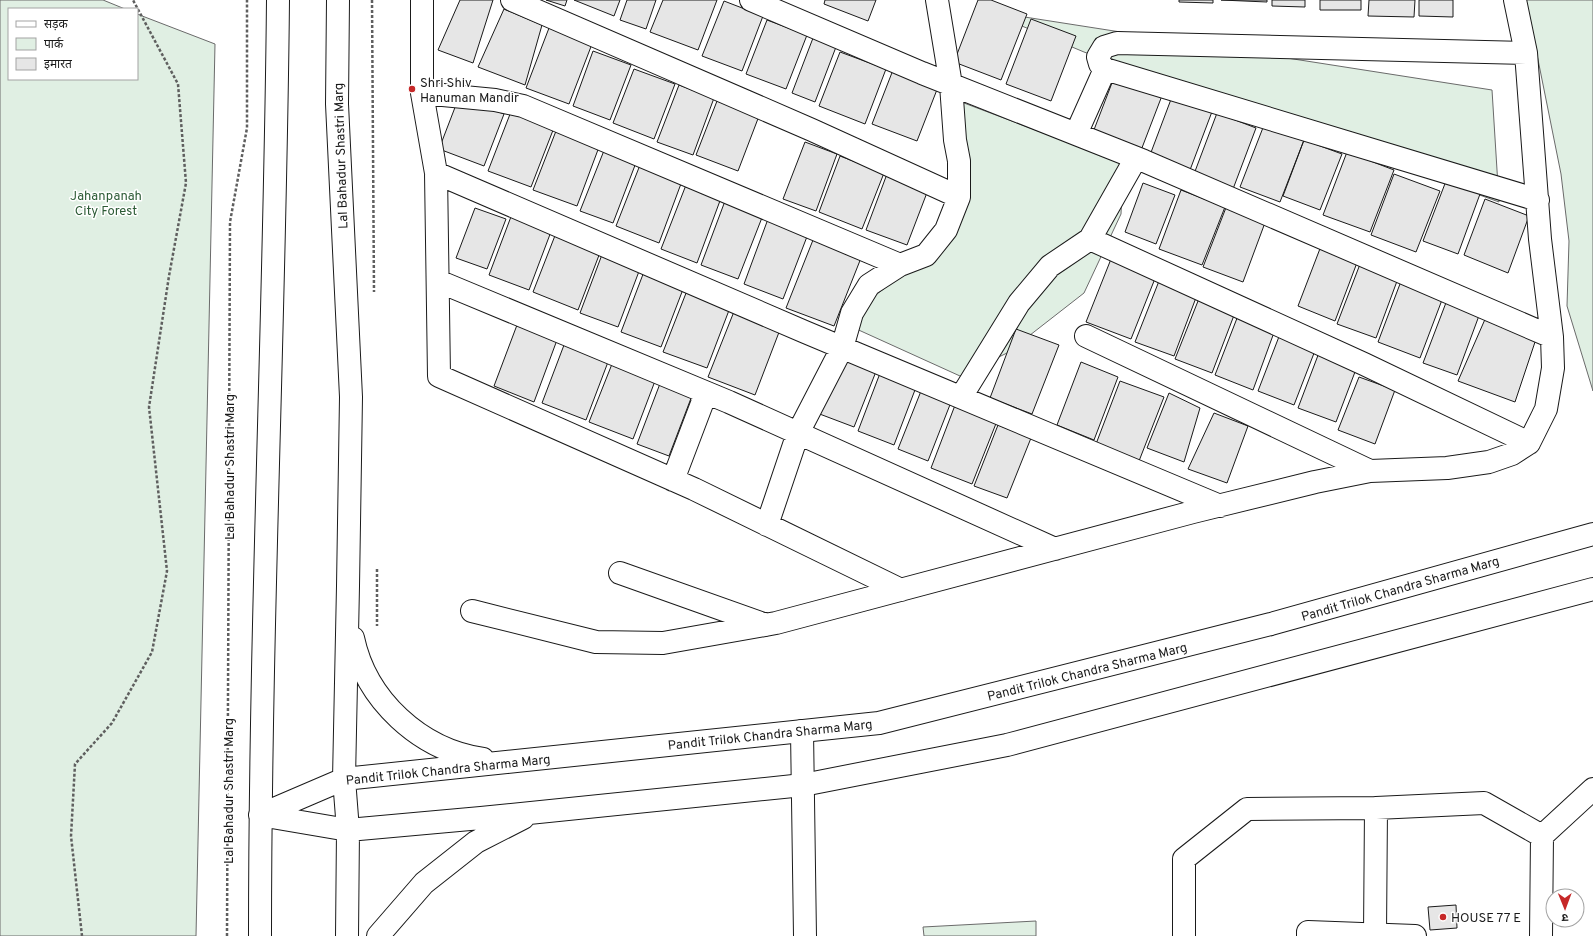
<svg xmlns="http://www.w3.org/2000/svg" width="1593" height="936" viewBox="0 0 1593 936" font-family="Overpass,'Noto Sans Devanagari',sans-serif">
	<rect width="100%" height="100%" fill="#fff"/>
	<path fill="#e0efe3" stroke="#6a6a6a" d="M0 0H103L125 9H9V79H137V14L215 44 196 936H0Z
		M1526 0H1593V391L1567 306 1569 241 1561 174Z
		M986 11 1492 90 1499 202 1084 52Z
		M956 100 1123 163 1121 214 1084 293 1007 353 960 376 841 322 944 242Z
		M1036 921V936H924L923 927Z"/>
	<path fill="#e6e6e6" stroke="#1a1a1a" d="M460 0H493L473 63 438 50Z
		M546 0H567L565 6Z
		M574 0H620L614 16Z
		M627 0H656L646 29 620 20Z
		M663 0H717L698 50 650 32Z
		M825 0H876L868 21 824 4Z
		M978 0H991L1027 14 1001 80 954 62Z
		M1179 0H1213V3L1179 2Z
		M1221 0H1267V2Z
		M1272 0H1305V7L1272 6Z
		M1320 0H1361V10H1320Z
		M1369 0H1415L1414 17 1368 16Z
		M1419 0H1453V17L1419 16Z
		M724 1 763 16 742 71 702 56Z
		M504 9 542 25 525 85 478 67Z
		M1031 19 1076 36 1051 101 1006 84Z
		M767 20 807 35 786 89 746 74Z
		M549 28 592 44 569 104 526 88Z
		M813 38 836 47 815 102 792 93Z
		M593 51 631 65 610 120 573 106Z
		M840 52 886 69 865 124 819 106Z
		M634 69 675 84 654 139 613 123Z
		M893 70 938 87 917 141 872 124Z
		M1115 75 1163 93 1140 153 1092 135Z
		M679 85 714 98 693 155 657 142Z
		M1173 94 1213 109 1190 170 1150 155Z
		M459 97 504 114 484 166 439 149Z
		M717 101 759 116 738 171 696 155Z
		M512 109 555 125 531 187 488 171Z
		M1217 113 1256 128 1233 189 1194 174Z
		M1264 125 1304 140 1280 202 1240 187Z
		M556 131 599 147 577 206 533 190Z
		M1304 140 1342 154 1320 210 1283 196Z
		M805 142 837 154 816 211 783 199Z
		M605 148 637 160 613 223 580 211Z
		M1347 152 1394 170 1370 232 1323 215Z
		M840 156 884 173 862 229 819 212Z
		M640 165 682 181 659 243 616 226Z
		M887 174 928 190 907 245 866 230Z
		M1394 174 1440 191 1416 252 1371 235Z
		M1446 181 1480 194 1458 254 1423 241Z
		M1143 183 1175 195 1156 244 1125 232Z
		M686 185 721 198 697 263 661 249Z
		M1181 190 1225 207 1202 265 1159 249Z
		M1485 199 1529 216 1508 273 1464 255Z
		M725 201 763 215 738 279 701 265Z
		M1227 205 1266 220 1243 282 1203 267Z
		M475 208 506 219 487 269 456 258Z
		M512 214 552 229 529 290 489 275Z
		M768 219 808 234 783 299 744 284Z
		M556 233 601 250 578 310 533 292Z
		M813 240 861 258 834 326 786 308Z
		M1321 246 1358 260 1335 321 1298 306Z
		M603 252 641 266 618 327 580 313Z
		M1111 259 1156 276 1131 339 1086 322Z
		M1362 259 1400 273 1376 338 1337 324Z
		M645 269 685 284 661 347 621 332Z
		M1403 276 1445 292 1420 358 1378 342Z
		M1159 281 1197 295 1174 356 1135 342Z
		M688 288 731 305 707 368 663 352Z
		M1200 296 1236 310 1212 373 1175 359Z
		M1447 300 1480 313 1457 375 1423 363Z
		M735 309 781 327 755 395 708 377Z
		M1239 313 1276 327 1253 390 1215 375Z
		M1486 317 1536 339 1515 402 1458 381Z
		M517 325 557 340 534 402 494 386Z
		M1016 329 1059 345 1032 414 990 398Z
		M1280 334 1316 348 1294 405 1258 391Z
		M564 345 608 362 586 420 542 403Z
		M1320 350 1358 364 1336 422 1298 408Z
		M840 355 877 369 854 427 817 413Z
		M1081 362 1118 377 1094 440 1057 425Z
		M612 364 655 381 633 439 589 422Z
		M882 368 918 382 894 445 858 431Z
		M1359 377 1395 390 1375 444 1338 430Z
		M661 381 693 393 669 456 637 444Z
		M1120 381 1164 397 1139 461 1096 444Z
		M923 386 953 397 928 461 898 449Z
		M1169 393 1200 408 1184 462 1147 448Z
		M957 400 999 416 972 484 931 468Z
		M1214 413 1248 426 1227 483 1188 469Z
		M998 425 1031 438 1007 498 974 486Z
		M1456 905 1457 928 1430 930 1428 907Z"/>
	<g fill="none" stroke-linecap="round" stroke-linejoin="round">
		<g stroke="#1a1a1a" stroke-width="24">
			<path id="minor" d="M422 0V93L436 173 439 376 694 489 901 590
				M512 0 812 130 959 197
				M1515 0 1526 53 1540 239 1552 337
				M1105 69 1100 64 1098 57 1104 47 1117 43 1526 53
				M422 93 495 100 523 106 900 265
				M1076 134 1105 69 1538 200
				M436 173 805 332 1220 506
				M1090 239 1364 364 1529 443
				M438 281 729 402 1055 549
				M1086 336 1370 471
				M961 397 1019 303 1050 266 1090 239 1136 158
				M673 480 706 393
				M767 525 798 433 842 348 852 313 869 285 900 265 926 255 946 230 959 197V161L955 140 951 85 937 0
				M620 573 766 625
				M472 611 596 642 663 643 776 623 1193 512 1315 482 1370 471 1447 468 1489 462 1512 454 1529 443 1546 409 1553 368 1552 337 1144 161 922 73 751 0
				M802 731 805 936
				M1376 808 1484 803 1542 836 1541 936
				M1542 836 1593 789
				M1184 936V859L1247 809 1376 808 1375 934
				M1308 936V932L1415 936"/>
		</g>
		<g stroke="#1a1a1a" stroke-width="24">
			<path id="major" d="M338 0 337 104 351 397 348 586 344 779 348 830 347 936
				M353 638C366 700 420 750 483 759
				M260 815 344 779 879 723 1271 624 1593 534
				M260 815 348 830 481 818 803 785 1007 745 1593 589
				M260 936C260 624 275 312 278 0
				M378 936 424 883 476 842 523 818"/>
		</g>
		<path stroke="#5f5f5f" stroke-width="2.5" stroke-dasharray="3 2" stroke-linecap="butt" d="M372 0 374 292
			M377 569V626
			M82 936 71 836 75 764 112 723 152 652 167 571 149 407 169 276 186 183 178 84 133 0
			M227 936 230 222 247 128V0"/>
		<use href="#minor" stroke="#fff" stroke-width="22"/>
		<use href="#major" stroke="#fff" stroke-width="22"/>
	</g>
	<g fill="#c62828" stroke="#fff" stroke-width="1.5">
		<circle cx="412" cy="89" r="4"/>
		<circle cx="1443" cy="917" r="4"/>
	</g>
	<g text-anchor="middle" stroke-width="3" stroke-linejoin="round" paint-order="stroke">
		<g font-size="13" fill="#1a1a1a" stroke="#fff" text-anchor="start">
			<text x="420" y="87">Shri Shiv<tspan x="420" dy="15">Hanuman Mandir</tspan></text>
			<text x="1451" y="922">HOUSE 77 E</text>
		</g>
		<g font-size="13" fill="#1a1a1a" stroke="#fff">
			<text transform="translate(340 156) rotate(-92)" y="5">Lal Bahadur Shastri Marg</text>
			<text transform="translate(229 467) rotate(-90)" y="5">Lal Bahadur Shastri Marg</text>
			<text transform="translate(1400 588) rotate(-16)" y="5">Pandit Trilok Chandra Sharma Marg</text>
			<text transform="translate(1087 671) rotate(-14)" y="5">Pandit Trilok Chandra Sharma Marg</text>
			<text transform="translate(770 734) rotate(-6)" y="5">Pandit Trilok Chandra Sharma Marg</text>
			<text transform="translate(448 769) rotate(-6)" y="5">Pandit Trilok Chandra Sharma Marg</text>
			<text transform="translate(228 791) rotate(-90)" y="5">Lal Bahadur Shastri Marg</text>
		</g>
		<g font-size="13" fill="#2b5a34" stroke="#fff">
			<text x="106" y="200">Jahanpanah<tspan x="106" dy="15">City Forest</tspan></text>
		</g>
	</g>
	<rect x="8" y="8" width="130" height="72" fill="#ffffff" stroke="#a3a3a3"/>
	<rect x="16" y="21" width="20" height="6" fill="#ffffff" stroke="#a3a3a3"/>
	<text x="44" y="28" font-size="12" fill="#1a1a1a">सड़क</text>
	<rect x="16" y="38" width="20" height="12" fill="#e0efe3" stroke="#a3a3a3"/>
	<text x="44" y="48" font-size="12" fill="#1a1a1a">पार्क</text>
	<rect x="16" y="58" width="20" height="12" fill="#e6e6e6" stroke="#a3a3a3"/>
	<text x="44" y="68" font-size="12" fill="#1a1a1a">इमारत</text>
	<g transform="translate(1565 908) rotate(179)"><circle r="19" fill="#ffffff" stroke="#a3a3a3"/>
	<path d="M0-3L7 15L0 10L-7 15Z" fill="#c62828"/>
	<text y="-6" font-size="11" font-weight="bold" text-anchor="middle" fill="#1a1a1a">उ</text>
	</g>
</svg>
